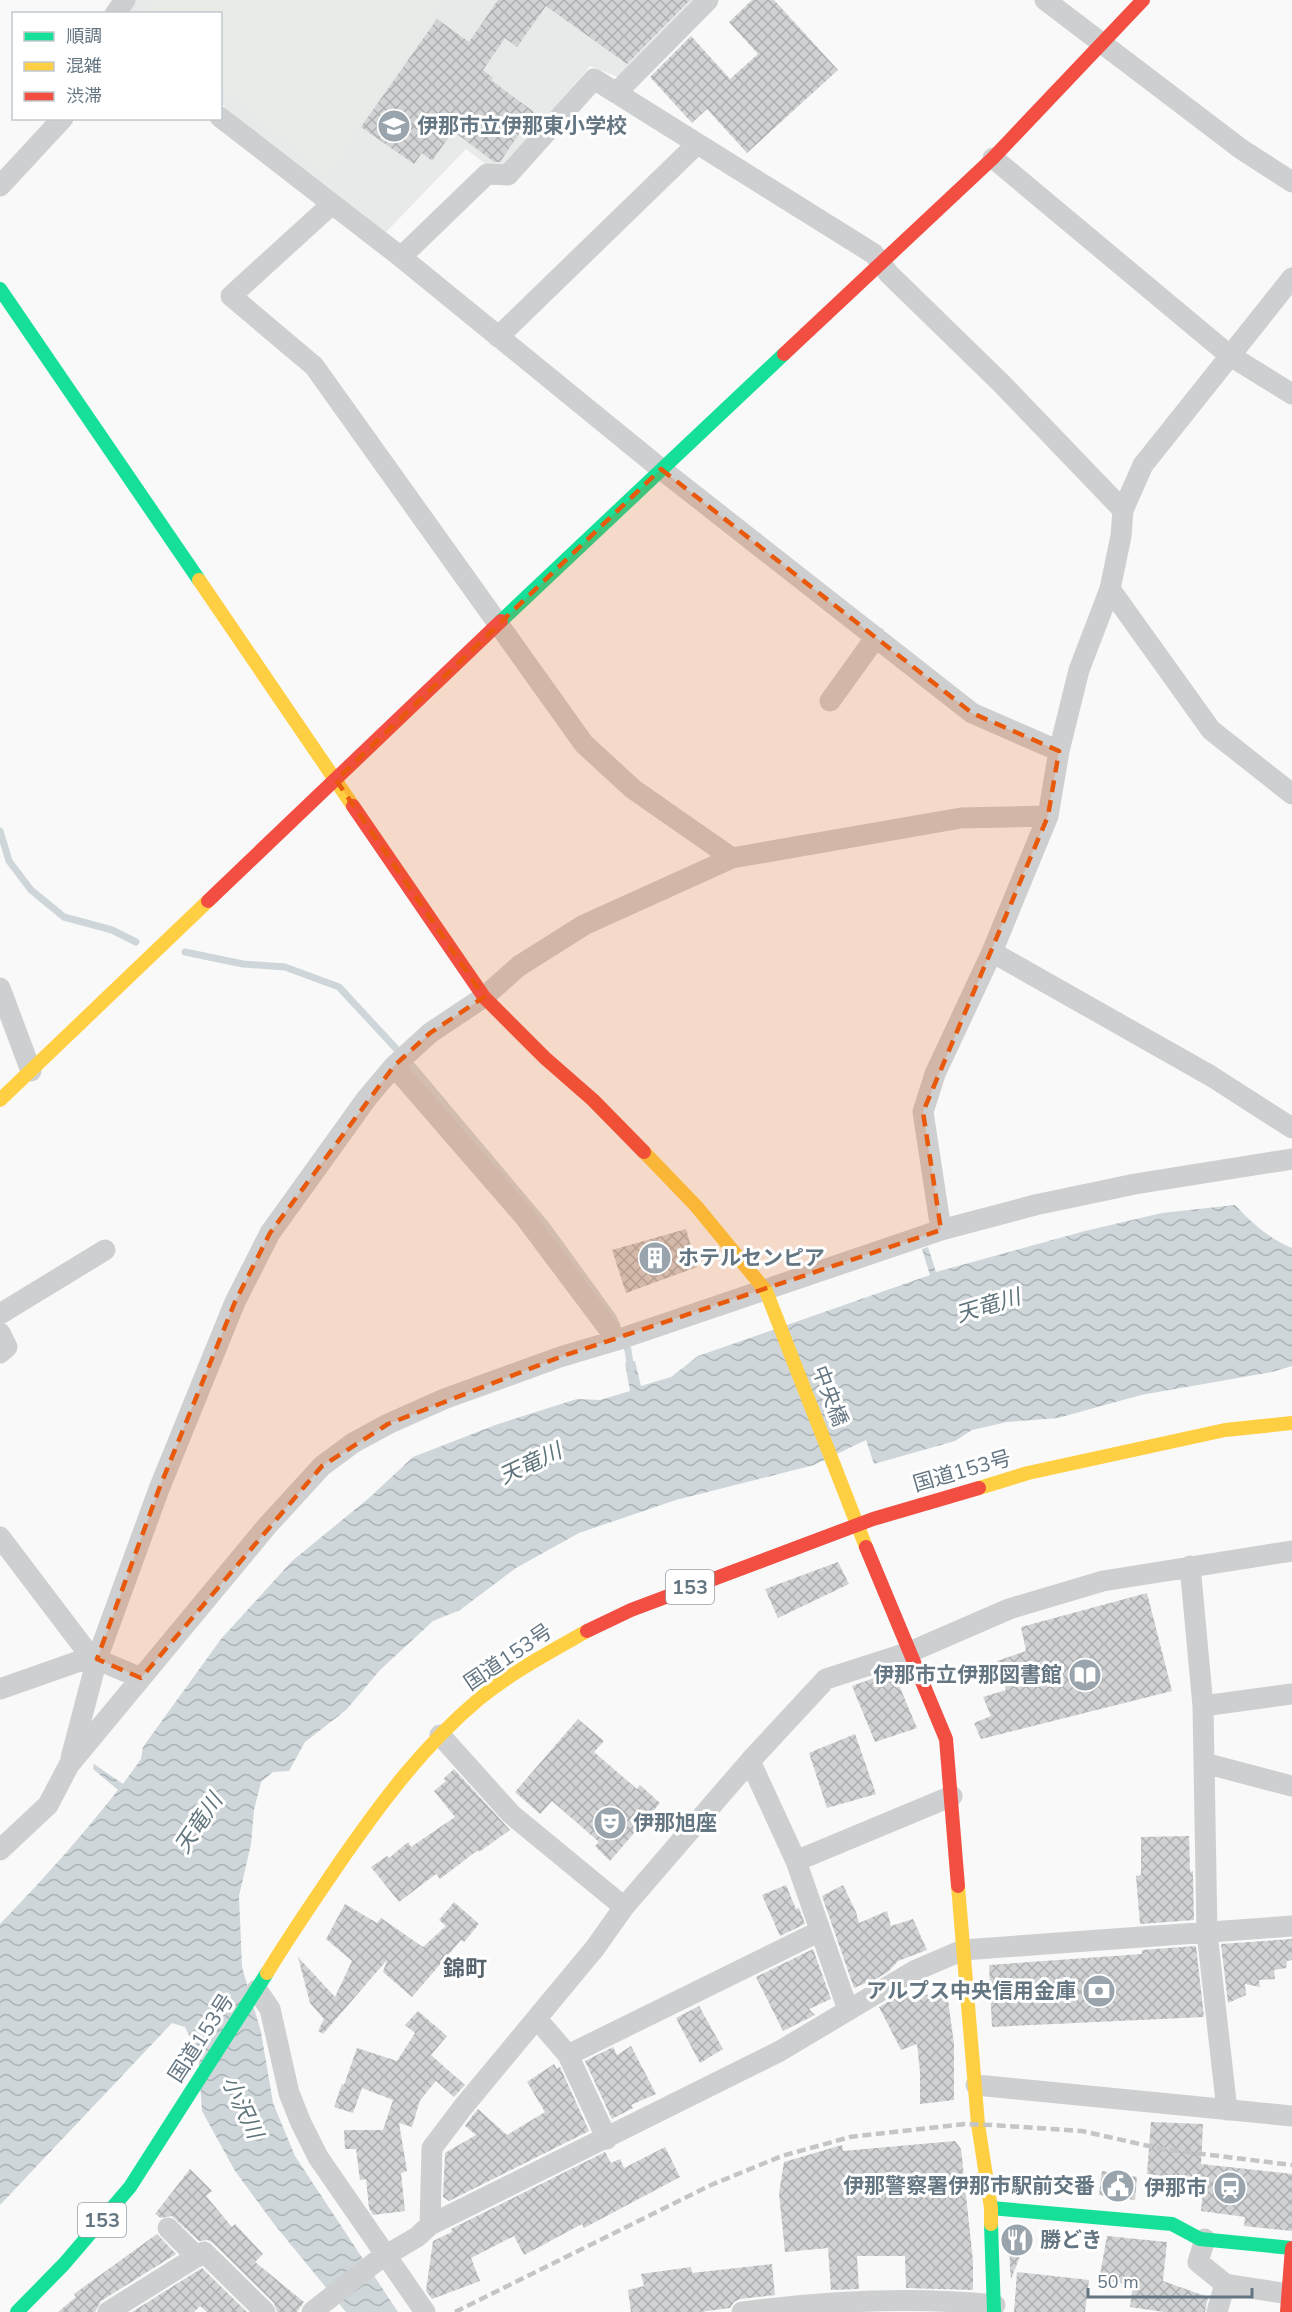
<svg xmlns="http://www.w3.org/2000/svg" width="1292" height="2312" viewBox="0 0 1292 2312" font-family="'Nunito Sans','Noto Sans JP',sans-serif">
	<defs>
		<pattern id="water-waves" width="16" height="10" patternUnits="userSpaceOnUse" patternTransform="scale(1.5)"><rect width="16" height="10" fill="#ced6d9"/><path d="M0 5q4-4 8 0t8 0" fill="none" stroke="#abb2b5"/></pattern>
		<pattern id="building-cross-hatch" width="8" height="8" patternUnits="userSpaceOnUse" patternTransform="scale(1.5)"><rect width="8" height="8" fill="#d0d2d3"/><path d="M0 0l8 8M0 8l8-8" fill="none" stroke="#acafb1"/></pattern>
	</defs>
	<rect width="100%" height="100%" fill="#f9f9f9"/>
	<path fill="#e8e9e9" d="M130 0H702L621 78 590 66 506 165 488 166 466 149 386 232 221 104 220 14H124Z"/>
	<path fill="#e8ebe6" d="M158 0H442L327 174 221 86 220 14 146 13Z"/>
	<path fill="url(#water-waves)" d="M1235 1205C1252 1223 1268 1238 1292 1248V1366L1272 1372 1141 1395 1058 1418 1007 1422 972 1430 955 1441 874 1464 866 1440 814 1465 676 1500 579 1533 516 1568 460 1610 433 1621 380 1670 346 1710 305 1742 289 1771 273 1772 261 1782 254 1810 251 1844 239 1896 242 1967 261 2032 273 2103 295 2156 398 2312H346L274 2224 235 2171 202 2111 198 2053 185 2027 172 2023 0 2205V1924C42 1881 81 1837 118 1790L93 1769 94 1764 123 1784 141 1759 143 1747 221 1639 292 1561 369 1498 413 1457 498 1424 577 1399 600 1400 630 1391 625 1363 635 1361 641 1386 671 1377 698 1356 930 1275 922 1249 928 1247 936 1272 1085 1231 1162 1213Z"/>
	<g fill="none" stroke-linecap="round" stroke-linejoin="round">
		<path stroke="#ced6d9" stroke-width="7" d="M0 831 9 861 31 890 64 917 112 930 136 942
			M185 952 243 964 285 967 339 987 415 1069 547 1226 613 1317 617 1326
			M624 1341 628 1350 631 1371"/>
	</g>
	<path fill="url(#building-cross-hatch)" d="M498 0H690L627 64 546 6 517 47 505 38 483 70 493 78 491 80 534 112 500 162H494L453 131 432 161 422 153 414 164 361 127 437 19 469 42Z
		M752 0H774L838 70 747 153 707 109 692 123 650 77 691 36 730 79 758 54 729 22Z
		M686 1229 697 1267 626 1293 612 1250Z
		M838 1562 849 1584 778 1618 765 1589Z
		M1147 1593 1172 1691 981 1739 974 1723 991 1716 983 1697 1006 1690 997 1661 1026 1651 1021 1627Z
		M893 1671 917 1728 875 1742 852 1686Z
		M578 1719 604 1741 594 1752 637 1789 640 1785 660 1803 610 1861 595 1846 599 1842 552 1801 540 1814 515 1792Z
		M855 1734 876 1794 827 1808 809 1753Z
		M454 1769 510 1830 479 1852 478 1850 440 1879 436 1874 399 1902 371 1867 387 1856 389 1858 408 1842 411 1847 455 1817 434 1791 446 1781 443 1779Z
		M1189 1836 1190 1872 1193 1871V1877L1194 1920 1140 1924 1136 1876 1141 1875V1837Z
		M786 1885 796 1909 799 1908 805 1924 780 1936 762 1895Z
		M843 1885 856 1912 859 1923 887 1911 891 1926 913 1919 927 1950 898 1961 888 1972 867 1984 866 1983 854 1988 822 1896Z
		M454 1902 479 1924 464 1942 461 1940 412 1997 383 1972 387 1960 323 2034 318 2031 324 2019 310 2003 298 1957 335 1997 352 1961 326 1939 345 1904 377 1923 381 1918 423 1947 446 1926 439 1920Z
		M1292 1939V1960L1287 1961 1286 1968 1274 1970 1275 1979 1259 1980 1260 1987 1245 1984 1246 1995 1228 2003 1221 1944Z
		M1196 1946 1204 2017 992 2027 989 1965 1142 1954V1950Z
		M813 1949 831 1999 809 2009 815 2015 783 2031 756 1977Z
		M947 1993 954 2044V2100L920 2104V2072L917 2044 901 2050 879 2007 898 1996 899 1997Z
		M699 2006 723 2049 700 2063 676 2018Z
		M418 2011 447 2036 431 2055 465 2085 454 2097 436 2081 420 2100 412 2127 399 2123 407 2171 401 2173 405 2211 373 2215 369 2208 366 2179 360 2180 356 2149H345L344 2130H383L393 2100 362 2088 353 2113 334 2107 342 2084 344 2085 357 2048 397 2061 415 2033 405 2025Z
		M631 2046 656 2094 631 2105 633 2108 612 2119 585 2061 613 2047 617 2055Z
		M554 2064 557 2069 560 2067 589 2131 449 2201 443 2197 445 2153 476 2135 465 2126 473 2115 478 2109 507 2135 545 2112 527 2082Z
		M1151 2122 1203 2124 1201 2164 1292 2174V2231L1244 2226 1245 2217 1201 2211 1204 2181 1147 2174Z
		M955 2141 961 2149 973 2261V2290L906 2288 905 2256H857L859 2289 831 2290 828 2248 785 2252 779 2193 784 2162 842 2145 843 2151Z
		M665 2147 680 2177 584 2228 582 2224 524 2255 514 2236 471 2258 480 2281 432 2299 426 2291 433 2241 452 2232 451 2229 605 2152 611 2163 620 2159 624 2168Z
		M190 2169 212 2191 206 2196 232 2227 235 2224 263 2254 255 2262 304 2302 297 2312H277L274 2303 213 2243 208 2240 199 2241 172 2216 161 2218 155 2214Z
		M1102 2171 1137 2177 1135 2200 1099 2195Z
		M1009 2227 1031 2229 1011 2279 1010 2269Z
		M157 2234 176 2254 101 2301 95 2312H58L76 2297 74 2294Z
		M1107 2236 1167 2242 1163 2281 1208 2297 1205 2312H1164L1130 2307 1133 2285 1099 2280Z
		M772 2264 775 2295 740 2299 734 2302 730 2308 700 2312H631L628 2290 644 2286 641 2274 691 2267 692 2273Z
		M202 2268 247 2312H207L200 2306 194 2312H132Z
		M1017 2272 1089 2280 1085 2312H1014Z"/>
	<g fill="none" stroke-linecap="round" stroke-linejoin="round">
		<path stroke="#cecfd0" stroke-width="21" d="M1045 0 1241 149 1292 182
			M115 14 125 0
			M616 93 708 0
			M220 117 401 257 661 469 972 713 1059 751
			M993 158 1229 355 1292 394
			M0 186 63 118
			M332 204 231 296 314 366 584 744 633 789 732 858
			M401 257 487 174 508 175 594 79 874 254 889 274 1001 383 1123 510
			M498 337 697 144
			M1110 589 1211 730 1292 794
			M830 701 876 637
			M992 952 1211 1076 1292 1128
			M0 988 31 1071
			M394 1066 524 1216 617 1340
			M941 1230 923 1112 935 1074 992 952 1048 816 1059 751 1079 670 1110 589 1121 536 1123 510 1143 465 1292 278
			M0 1314 105 1250
			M0 1333 7 1347 0 1353
			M0 1537 91 1657 141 1678
			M1190 1566 1203 1706 1207 1933 1227 2110
			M0 1689 91 1657
			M1203 1706 1292 1694
			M440 1735 511 1814 624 1907
			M71 1758 97 1659 159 1489 235 1302 270 1233 367 1098 394 1066 430 1033 484 997 519 966 584 925 732 858 961 818 1048 816
			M750 1761 796 1861 848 2010
			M1204 1763 1292 1786
			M0 1850 48 1805 69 1765 267 1526 322 1466 353 1443 388 1424 444 1399 560 1357 617 1340 941 1230 1035 1205 1135 1184 1292 1159
			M796 1861 952 1796
			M257 1990 270 2009 289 2093 301 2123 318 2157 425 2312
			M537 2019 568 2055 607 2139
			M568 2055 820 1931
			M976 2085 1292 2116
			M430 2225 432 2148 463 2107 595 1948 624 1907 750 1761 826 1679 910 1652 1009 1609 1103 1581 1292 1551
			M168 2228 197 2257
			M1205 2239 1198 2262 1225 2284 1289 2294
			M108 2312 204 2252 265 2312
			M312 2312 378 2260 417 2237 430 2225 780 2051 914 1971 963 1950 1292 1926
			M742 2312C826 2301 911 2296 995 2305
			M1217 2312 1225 2284"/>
		<path stroke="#16e098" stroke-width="14" d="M0 289 199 580
			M501 621 784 354
			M991 2208 1172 2224 1200 2239 1292 2248
			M991 2224 994 2312
			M17 2312 64 2264 130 2187 267 1973"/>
		<path stroke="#ffcf43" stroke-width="14" d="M199 580 353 806
			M0 1100 208 901
			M644 1152 696 1206 766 1291 866 1547
			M979 1488 1028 1473 1225 1430 1292 1423
			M958 1886 978 2124 991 2208V2224
			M267 1973C290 1935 315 1899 340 1862 381 1803 423 1746 479 1699 512 1672 550 1652 587 1631"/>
		<path stroke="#f24e42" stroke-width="14" d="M784 354 993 158 1143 0
			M353 806 484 997 545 1058 593 1100 644 1152
			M208 901 501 621
			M866 1547 946 1739 958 1886
			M587 1631 631 1610 873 1519 979 1488
			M1287 2312 1292 2248"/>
		<path stroke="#c3c5c6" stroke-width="4.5" stroke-dasharray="9 4.5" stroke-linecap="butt" d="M455 2312 711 2185 782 2156 850 2137 965 2124 992 2125 1082 2131 1162 2149 1292 2165"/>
	</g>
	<path fill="#e8590c" fill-opacity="0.2" stroke="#e8590c" stroke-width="4.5" stroke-dasharray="12 8" stroke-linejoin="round" d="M661 469 972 713 1059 751 1048 816 923 1112 941 1230 560 1357 388 1424 322 1466 141 1678 97 1659 159 1489 235 1302 270 1233 394 1066 430 1033 484 997 336 780Z"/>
	<defs>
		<g id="school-disc" transform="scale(1.725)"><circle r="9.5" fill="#99a4ac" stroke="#fff"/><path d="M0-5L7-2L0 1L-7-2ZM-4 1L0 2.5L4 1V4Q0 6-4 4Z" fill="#fff"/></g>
		<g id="building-disc" transform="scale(1.725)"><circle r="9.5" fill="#99a4ac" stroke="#fff"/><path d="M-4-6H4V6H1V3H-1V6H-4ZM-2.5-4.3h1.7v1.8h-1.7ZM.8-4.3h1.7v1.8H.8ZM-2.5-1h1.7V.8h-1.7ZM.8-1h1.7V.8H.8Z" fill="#fff"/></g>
		<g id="library-disc" transform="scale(1.725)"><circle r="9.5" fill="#99a4ac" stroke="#fff"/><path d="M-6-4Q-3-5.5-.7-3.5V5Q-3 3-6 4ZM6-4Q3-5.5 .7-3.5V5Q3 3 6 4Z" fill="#fff"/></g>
		<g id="theatre-disc" transform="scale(1.725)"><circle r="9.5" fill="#99a4ac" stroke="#fff"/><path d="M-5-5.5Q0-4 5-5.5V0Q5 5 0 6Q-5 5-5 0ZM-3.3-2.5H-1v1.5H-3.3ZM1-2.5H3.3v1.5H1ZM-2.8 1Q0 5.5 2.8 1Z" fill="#fff"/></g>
		<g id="bank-disc" transform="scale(1.725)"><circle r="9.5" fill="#99a4ac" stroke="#fff"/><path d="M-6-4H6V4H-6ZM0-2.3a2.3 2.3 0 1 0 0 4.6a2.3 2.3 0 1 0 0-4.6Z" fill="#fff"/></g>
		<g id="civic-disc" transform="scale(1.725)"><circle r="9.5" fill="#99a4ac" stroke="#fff"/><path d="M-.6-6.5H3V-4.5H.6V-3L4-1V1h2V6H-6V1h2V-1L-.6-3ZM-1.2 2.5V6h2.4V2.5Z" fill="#fff"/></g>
		<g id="station-disc" transform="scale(1.725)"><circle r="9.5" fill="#99a4ac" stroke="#fff"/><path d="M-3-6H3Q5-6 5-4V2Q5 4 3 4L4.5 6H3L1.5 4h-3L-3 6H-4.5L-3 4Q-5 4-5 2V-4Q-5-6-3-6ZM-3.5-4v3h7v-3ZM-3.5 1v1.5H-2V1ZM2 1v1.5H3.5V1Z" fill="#fff"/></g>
		<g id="restaurant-disc" transform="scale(1.725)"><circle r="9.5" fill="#99a4ac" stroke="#fff"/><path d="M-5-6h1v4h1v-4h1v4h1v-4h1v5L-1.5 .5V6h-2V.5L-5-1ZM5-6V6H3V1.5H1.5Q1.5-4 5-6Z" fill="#fff"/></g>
	</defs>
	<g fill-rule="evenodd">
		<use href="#school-disc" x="394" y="126"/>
		<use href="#building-disc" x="655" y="1258"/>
		<use href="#library-disc" x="1085" y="1675"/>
		<use href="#theatre-disc" x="610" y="1823"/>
		<use href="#bank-disc" x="1099" y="1991"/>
		<use href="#civic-disc" x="1118" y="2186"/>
		<use href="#station-disc" x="1230" y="2188"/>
		<use href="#restaurant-disc" x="1017" y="2240"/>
	</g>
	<g text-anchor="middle" stroke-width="6" stroke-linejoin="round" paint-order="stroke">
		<g fill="#fff" stroke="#939fa8" stroke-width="1.5">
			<rect x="666" y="1570" width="48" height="34" rx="4.5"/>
			<rect x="78" y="2203" width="48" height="34" rx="4.5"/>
		</g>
		<g font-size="20" font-weight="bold" fill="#657683">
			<text x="690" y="1594">153</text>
			<text x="102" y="2227">153</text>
		</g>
		<g font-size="21" font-weight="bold" fill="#657683" stroke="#fff" text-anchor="start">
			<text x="417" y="133">伊那市立伊那東小学校</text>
			<text x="678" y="1265">ホテルセンピア</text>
			<text x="1062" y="1682" text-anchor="end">伊那市立伊那図書館</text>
			<text x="633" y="1830">伊那旭座</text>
			<text x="1076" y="1998" text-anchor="end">アルプス中央信用金庫</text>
			<text x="1095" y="2193" text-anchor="end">伊那警察署伊那市駅前交番</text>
			<text x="1207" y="2195" text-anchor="end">伊那市</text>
			<text x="1040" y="2247">勝どき</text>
		</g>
		<g font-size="21" fill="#657683" stroke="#fff">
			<text transform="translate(830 1396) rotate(69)" y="7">中央橋</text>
			<text transform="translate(962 1471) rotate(-16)" y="7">国道153号</text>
			<text transform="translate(508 1657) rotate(-34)" y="7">国道153号</text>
			<text transform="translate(201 2038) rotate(-57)" y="7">国道153号</text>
		</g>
		<g font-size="22" font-style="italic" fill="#60757c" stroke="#fff">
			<text transform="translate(988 1305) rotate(-17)" y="8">天竜川</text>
			<text transform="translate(530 1463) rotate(-25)" y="8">天竜川</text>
			<text transform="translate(198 1823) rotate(-56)" y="8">天竜川</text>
			<text transform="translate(243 2107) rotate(65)" y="8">小沢川</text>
		</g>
		<g font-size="22" font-weight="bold" fill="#57646e" stroke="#fff">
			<text x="465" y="1976">錦町</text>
		</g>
	</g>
	<rect x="12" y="12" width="210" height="108" fill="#ffffff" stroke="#c1c8cd" stroke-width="1.5"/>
	<rect x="24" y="32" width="30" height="9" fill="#16e098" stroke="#c1c8cd" stroke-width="1.5"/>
	<text x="66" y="42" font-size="18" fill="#657683">順調</text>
	<rect x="24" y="62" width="30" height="9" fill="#ffcf43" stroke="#c1c8cd" stroke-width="1.5"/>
	<text x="66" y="72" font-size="18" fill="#657683">混雑</text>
	<rect x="24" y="92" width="30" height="9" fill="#f24e42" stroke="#c1c8cd" stroke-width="1.5"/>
	<text x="66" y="102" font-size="18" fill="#657683">渋滞</text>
	<path d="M1088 2288v9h164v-9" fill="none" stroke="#657683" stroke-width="3"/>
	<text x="1097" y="2288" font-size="18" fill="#657683" stroke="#ffffff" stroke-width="4.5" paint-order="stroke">50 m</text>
</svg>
